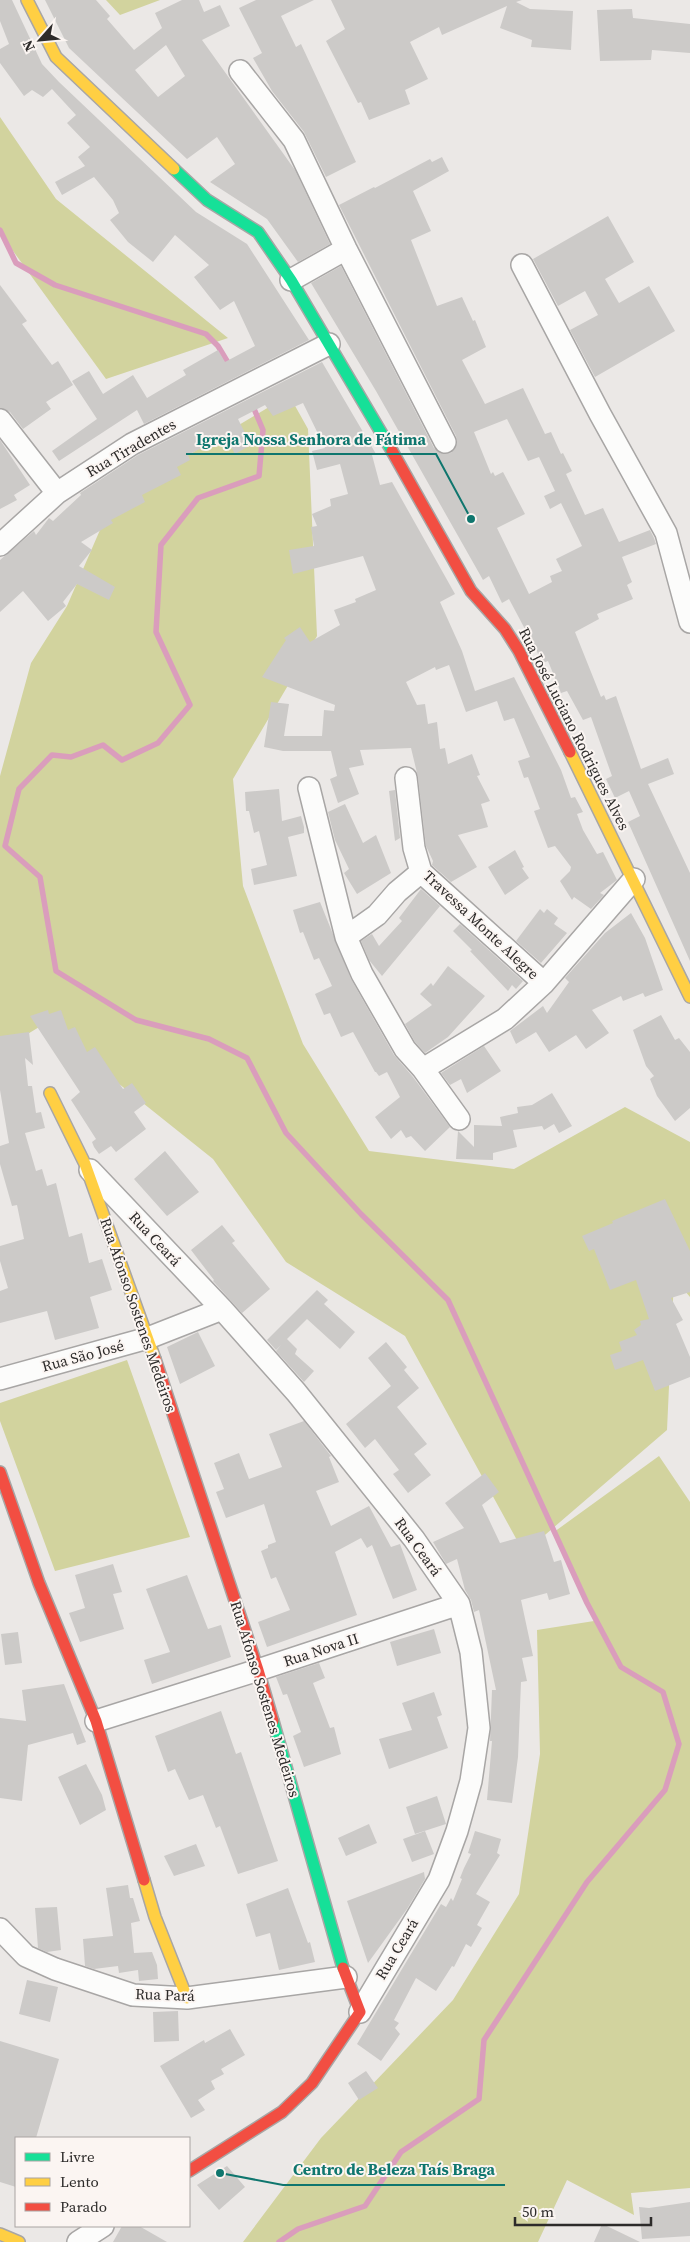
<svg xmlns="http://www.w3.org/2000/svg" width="690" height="2242" viewBox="0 0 690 2242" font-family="'Source Serif 4',serif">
	<rect width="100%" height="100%" fill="#ebe8e6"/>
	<path fill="#d2d39e" d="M106 0H160L120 15Z
		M0 117 56 199 228 338 106 379 0 233Z
		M289 395 308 429 317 636 233 779 243 886 303 1044 369 1151 514 1169 625 1107 690 1142V1297L674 1278 667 1430 524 1553 405 1336 286 1262 213 1159 44 1024 0 1051V776L31 663 67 606 113 500Z
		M127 1360 190 1537 55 1571 0 1421V1403Z
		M659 1456 690 1502V2188L631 2193 634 2215 567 2180 538 2242H243L321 2138 453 2000 519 1894 540 1754 537 1630 594 1621 554 1532Z"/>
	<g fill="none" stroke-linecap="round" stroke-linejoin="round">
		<path stroke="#da9dbc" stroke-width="5.5" d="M0 230 16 263 55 285 206 334 218 346 230 366
			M252 404 263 430 259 476 198 498 161 545 156 632 190 705 158 743 122 760 103 745 71 757 52 755 19 789 5 846 40 877 56 971 136 1020 209 1039 247 1058 286 1133 361 1214 448 1300 587 1603 621 1667 663 1692 679 1744 665 1790 587 1882 484 2040 479 2099 401 2152 365 2206 298 2229 279 2242"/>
	</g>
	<path fill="#cccac8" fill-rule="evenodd" d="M0 0H12L42 64 59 82 196 212 247 244 309 340 144 424 137 410 59 461 52 451 97 419 72 381 89 371 103 394 133 375 147 398 186 375 183 370 218 350 225 362 255 346 234 301 220 310 194 277 209 265 175 235 153 262 128 242 110 220 119 213 113 200 94 177 62 195 55 182 85 166 78 157 90 147 67 123 76 115 52 89 43 97 32 90 24 96 0 63V49L9 44 0 21Z
		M45 0H96L110 16 107 19 134 50 162 28 155 13 182 0H199L204 12 220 5 230 26 202 40 295 170 330 244 298 262 267 219 210 182 235 164 217 137 187 159 69 48ZM166 45 185 76 158 97 135 70Z
		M256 0H314L281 16 296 47 301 44 356 162 326 177 304 132 272 91 253 58 262 53 239 8Z
		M331 0H522L516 2 530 9 573 11 571 50 531 47 532 40 500 28 507 6 442 35 439 27 410 42 428 79 405 90 410 104 369 120 361 102 358 103 326 41 345 29Z
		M632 9 633 18 690 24V53L652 50 651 60 600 61 597 10Z
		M442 157 449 171 413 191 431 231 411 240 437 306 462 297 473 321 475 320 486 347 462 360 485 404 523 388 545 434 551 432 561 454 563 453 572 471 566 474 585 515 603 508 619 542 650 530 654 538 656 544 622 557 632 582 627 585 633 599 597 614 599 619 575 632 601 697 604 695 606 700 616 696 641 769 668 758 674 774 648 784 690 873V961L628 822 640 816 629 791 615 798 606 779 612 776 591 717 583 720 567 691 561 693 548 661 543 663 509 599 502 603 501 601 489 576 483 580 376 391 311 283 341 266 434 448 444 454 451 453 457 443 456 436 339 205 374 187 375 188 430 159 432 162ZM507 419 528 461 539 457 555 491 544 496 550 509 561 503 582 546 556 559 562 571 550 576 552 582 529 594 497 528 525 514 503 472 495 476 493 472 491 474 474 432Z
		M608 216 634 262 605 279 619 303 649 286 675 331 595 377 570 330 598 315 585 291 558 306 533 259Z
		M0 285 27 321 22 324 52 365 58 361 73 385 46 402 51 409 23 429 10 412 0 408Z
		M322 362 376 454 372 455 380 485 392 482 455 594 440 602 462 651 475 691 514 677 561 770 571 798 575 797 583 812 577 814 583 830 597 854 603 852 617 880 600 893 604 895 591 909 574 897 572 900 560 881 570 871 571 867 555 846 548 848 540 827 534 811 540 809 528 777 524 778 518 761 530 757 514 718 504 721 497 701 466 712 449 665 436 670 435 667 406 682 417 705 425 704 428 724 437 722 440 749 445 748 448 764 472 754 480 775 477 776 490 801 481 804 488 827 458 835 477 867 451 882 432 865 433 861 426 846 418 777 411 748 360 750 364 765 349 768 359 794 338 803 330 779 337 776 331 751H283L264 747 271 702 289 704 284 736H322L324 710 334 711 335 705 262 677 286 640 284 638 300 627 310 642 340 625 334 610 356 602 355 599 376 590 363 556 293 574 289 550 314 546 311 527 317 526 312 514 331 506 330 499 348 494 340 464 317 470 312 451 325 448 303 403 273 416 265 405 238 419 251 445 235 454 225 436 188 455 190 460 177 467 181 475 142 495 145 502 111 520 113 523 81 542 92 550 79 566 115 587 109 600 77 584 63 602 66 606 48 621 23 591 0 612V560L34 531 36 535 49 518 53 521 81 495 80 493 138 455Z
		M0 440 30 485 14 495 17 500 0 509Z
		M279 789 282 821 301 816 304 827V833L288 837 297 876 254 885 251 869 267 865 259 831 254 833 249 811H246L245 792Z
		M395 790 400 838 395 841 389 791Z
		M345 804 363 843 376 835 391 873 357 894 344 873 349 869 335 840 328 812Z
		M515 850 524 867 522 868 529 878 505 895 488 867Z
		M421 889 440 906 382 976 369 960 361 941 372 934 379 946 402 921 399 918Z
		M320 902 351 979 394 1055 413 1077 450 1127 425 1151 411 1136 406 1138 401 1130 391 1139 375 1117 400 1097 387 1072 379 1076 376 1072H375L353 1032 341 1037 330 1013 324 1015 315 994 332 986 319 958 314 960 303 932 300 933 293 910Z
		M540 909 544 913 547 909 558 918 554 924 567 933 541 963 516 941Z
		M631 913 645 938 663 990 645 997 643 993 623 1001 621 996 592 1010 609 1033 586 1049 576 1035 549 1052 536 1032 516 1044 510 1031 543 1006 547 1013 569 982 565 978 605 933Z
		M460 924 523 981 516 989 512 985 508 991 470 951 472 950 453 931Z
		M448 966 485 996 448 1037 425 1053 415 1042 405 1024 432 1005 420 994 431 983 433 986Z
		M48 1010 49 1014 61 1010 68 1030 75 1027 87 1052 95 1047 123 1089 132 1083 146 1103 134 1112 146 1129 116 1152 111 1146 99 1154 94 1147 92 1142 96 1139 71 1100 80 1092 30 1016Z
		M661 1015 675 1040 679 1038 690 1052V1108L675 1121 657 1096 650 1079 654 1076 646 1066 633 1030Z
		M29 1032 33 1065 25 1058 28 1086H32L36 1113 41 1112 45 1128 25 1133 36 1171 42 1169 47 1186 56 1183 69 1237 82 1233 89 1263 102 1259 112 1290 90 1297 99 1328 55 1340 47 1311 0 1323V1291L8 1288 0 1261V1246L24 1239 17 1205 12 1206 0 1164V1146L9 1143 0 1090V1036Z
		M484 1046 501 1071 467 1093 461 1079 450 1085 441 1073Z
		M552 1093 572 1126 559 1133 554 1124 544 1130 542 1126 513 1130 517 1147 493 1153V1160L456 1159 458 1131 474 1147V1125L502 1126 500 1117 518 1113 517 1107 532 1105Z
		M165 1151 199 1192 167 1216 134 1179Z
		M665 1199 690 1251V1292L671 1298 683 1320 676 1324 690 1357V1377L655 1391 643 1360 615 1370 610 1355 622 1351 619 1342 637 1335 634 1330 641 1325 640 1321 649 1319 636 1280 610 1290 594 1249 589 1251 582 1236 613 1223 612 1221Z
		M222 1225 235 1241 232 1243 270 1289 242 1313 213 1281 214 1280 191 1250Z
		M317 1290 328 1300 324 1304 355 1332 340 1349 307 1319 287 1339 297 1349 295 1354 314 1371 304 1382 276 1351 281 1345 276 1350 267 1340Z
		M198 1332 215 1366 180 1384 167 1347Z
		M386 1342 407 1367 404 1370 419 1388 397 1407 427 1444 414 1454 431 1475 408 1493 393 1474 399 1470 375 1439 365 1448 346 1424 391 1386 368 1358Z
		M304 1421 331 1456 329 1457 339 1482 316 1491 331 1526 369 1506 391 1547 400 1544 417 1590 393 1599 372 1545 367 1548 361 1538 335 1552 357 1615 267 1647 258 1622 290 1610 276 1577 271 1579 261 1551 268 1548V1545L276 1542 264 1504 226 1518 216 1492 224 1489 214 1463 239 1453 249 1479 282 1467 269 1434Z
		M485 1473 499 1492 482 1505 500 1543 544 1531 554 1562 561 1560 570 1594 549 1600 547 1593 521 1600 533 1656 522 1658 527 1681 521 1682 518 1757 512 1803 487 1800 492 1741H490L492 1690H496L479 1610 474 1612 471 1600 465 1590 457 1559 446 1564 433 1542 464 1528 445 1503Z
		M113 1564 122 1592 113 1594 124 1629 80 1642 69 1613 85 1608 75 1575Z
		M187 1575 208 1629 221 1625 231 1657 152 1684 144 1660 170 1652 146 1589Z
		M434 1629 441 1653 397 1666 390 1642Z
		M18 1632 22 1663 5 1665 1 1634Z
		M319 1663 325 1678 313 1683 330 1728 334 1727 341 1754 304 1767 293 1736 301 1732 287 1694 283 1695 276 1677Z
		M64 1684 86 1742 77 1745 73 1733 28 1745 22 1801 0 1798V1718L26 1721 22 1690Z
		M434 1692 442 1715 437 1717 448 1748 389 1769 379 1739 412 1730 402 1703Z
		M221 1711 236 1754 241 1752 278 1861 238 1874 220 1826 216 1828 203 1795 189 1800 175 1769 168 1772 155 1736Z
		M86 1764 102 1795 106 1810 80 1825 58 1777Z
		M437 1796 446 1824 415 1834 406 1807Z
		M369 1824 377 1843 346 1856 338 1838Z
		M425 1831 434 1854 412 1862 403 1839Z
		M475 1831 501 1839 497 1853 500 1855 476 1894 490 1902 477 1925 482 1928 471 1947 466 1944 454 1967 452 1966 436 1991 416 1978 394 2020 399 2023 395 2028 400 2034 381 2061 357 2044 441 1904 446 1907 451 1898 453 1901 462 1879 460 1878 464 1868 471 1854 468 1853Z
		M196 1844 205 1866 174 1876 164 1856Z
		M424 1872 425 1879 407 1909 368 1963 347 1901Z
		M128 1885 130 1898H133L140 1921 131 1923 134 1953 152 1952 157 1965 158 1979 139 1981 138 1970 119 1973 118 1966 94 1969 85 1966 83 1939 113 1936 106 1888Z
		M288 1888 308 1943 310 1942 315 1962 279 1970 270 1933 256 1937 246 1904Z
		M57 1907 61 1950 47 1952 38 1948 35 1908Z
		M27 1980 58 1987 50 2022 19 2014Z
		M178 2011 179 2041 154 2042 153 2012Z
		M230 2029 245 2055 221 2069 224 2074 211 2081 215 2089 198 2100 205 2110 191 2118 160 2066 204 2040 205 2043Z
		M0 2041 59 2059 36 2138H16V2187L0 2182Z
		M366 2071 378 2088 359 2100 348 2083Z
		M227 2166 245 2187 219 2210 197 2185Z
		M690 2202V2236L642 2239 639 2207 649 2208Z
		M602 2224 611 2228 640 2242H594Z
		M122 2226H139L167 2242H113Z"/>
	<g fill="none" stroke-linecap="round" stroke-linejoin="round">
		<g stroke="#a8a6a5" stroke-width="24">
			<path id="street" d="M240 71 294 140 346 249 445 442
				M522 265 600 414 666 533 690 622
				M291 280 346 249
				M0 420 57 493
				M0 545 57 493 132 444 329 344
				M406 778 414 848 421 872 544 983
				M309 788 346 937 362 974 405 1049 423 1069 459 1119
				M346 937 377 915 397 892 421 872
				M423 1069 505 1019 544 983 634 879
				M90 1170 222 1309 296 1392 414 1539 459 1604 471 1652 479 1728 471 1781 457 1831 439 1880 360 2012
				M0 1379 148 1338 222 1309
				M96 1721 258 1670 459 1604
				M0 1929 26 1956 55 1969 133 1995 187 1998 346 1977
				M78 2242 103 2226"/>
		</g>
		<g stroke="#a8a6a5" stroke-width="14">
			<path id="fast" d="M174 169 207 200 258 232 291 280 392 451
				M273 1721 343 1968"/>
		</g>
		<g stroke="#a8a6a5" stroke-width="14">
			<path id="slow" d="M27 0 56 57 174 169
				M570 752 690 997
				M50 1093 85 1164 155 1359
				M144 1880 155 1917 187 1998
				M0 2234 19 2242"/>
		</g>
		<g stroke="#a8a6a5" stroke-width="14">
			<path id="jam" d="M392 451 471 591 505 629 519 651 570 752
				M155 1359 258 1670 273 1721
				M0 1472 39 1583 96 1721 144 1880
				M189 2171 282 2112 312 2083 360 2012 343 1968"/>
		</g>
		<use href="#street" stroke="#fcfcfb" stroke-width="21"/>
		<use href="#fast" stroke="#16e098" stroke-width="11"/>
		<use href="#slow" stroke="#ffcf43" stroke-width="11"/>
		<use href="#jam" stroke="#f24e42" stroke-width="11"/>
	</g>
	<g text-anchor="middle" stroke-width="4" stroke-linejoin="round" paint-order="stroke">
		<g font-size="15" fill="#2d2b2a" stroke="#fbf5f2">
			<text transform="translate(131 448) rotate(-30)" y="5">Rua Tiradentes</text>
			<text transform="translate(574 729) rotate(63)" y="5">Rua José Luciano Rodrigues Alves</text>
			<text transform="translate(481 925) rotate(43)" y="5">Travessa Monte Alegre</text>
			<text transform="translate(155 1239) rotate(47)" y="5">Rua Ceará</text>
			<text transform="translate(138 1315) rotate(71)" y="5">Rua Afonso Sostenes Medeiros</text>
			<text transform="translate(83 1356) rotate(-15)" y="5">Rua São José</text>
			<text transform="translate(418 1547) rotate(54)" y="5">Rua Ceará</text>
			<text transform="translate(321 1650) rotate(-18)" y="5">Rua Nova II</text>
			<text transform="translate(265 1699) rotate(73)" y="5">Rua Afonso Sostenes Medeiros</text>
			<text transform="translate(397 1949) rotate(-59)" y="5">Rua Ceará</text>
			<text transform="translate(165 1995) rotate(2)" y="5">Rua Pará</text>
		</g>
	</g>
	<path fill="none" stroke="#0f766e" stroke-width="2" d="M471 519L436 454H186M220 2173L283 2185H505"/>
	<g fill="#0f766e" stroke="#fbf5f2" stroke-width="2">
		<circle cx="471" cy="519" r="5"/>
		<circle cx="220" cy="2173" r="5"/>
	</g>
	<g font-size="16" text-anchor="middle" font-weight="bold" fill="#0f766e" stroke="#fbf5f2" stroke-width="4" stroke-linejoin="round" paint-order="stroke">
		<text x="311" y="445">Igreja Nossa Senhora de Fátima</text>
		<text x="394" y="2175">Centro de Beleza Taís Braga</text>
	</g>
	<rect x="15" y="2137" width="175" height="90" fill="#fbf5f2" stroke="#a9a4a2"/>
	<rect x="25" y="2153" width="25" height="8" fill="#16e098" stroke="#a9a4a2"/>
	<text x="60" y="2162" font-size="15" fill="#2d2b2a">Livre</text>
	<rect x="25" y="2178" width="25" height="8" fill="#ffcf43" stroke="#a9a4a2"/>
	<text x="60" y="2187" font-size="15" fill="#2d2b2a">Lento</text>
	<rect x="25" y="2203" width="25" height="8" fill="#f24e42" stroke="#a9a4a2"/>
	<text x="60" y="2212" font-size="15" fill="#2d2b2a">Parado</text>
	<g transform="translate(40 40) rotate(243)" stroke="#fbf5f2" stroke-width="4" paint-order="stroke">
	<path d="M0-4L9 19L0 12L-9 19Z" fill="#2d2b2a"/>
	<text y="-8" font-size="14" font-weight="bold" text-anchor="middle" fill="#2d2b2a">N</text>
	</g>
	<path d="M515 2217v8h136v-8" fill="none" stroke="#2d2b2a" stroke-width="2.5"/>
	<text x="522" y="2217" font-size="15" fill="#2d2b2a" stroke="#fbf5f2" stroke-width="4" paint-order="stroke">50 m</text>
</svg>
